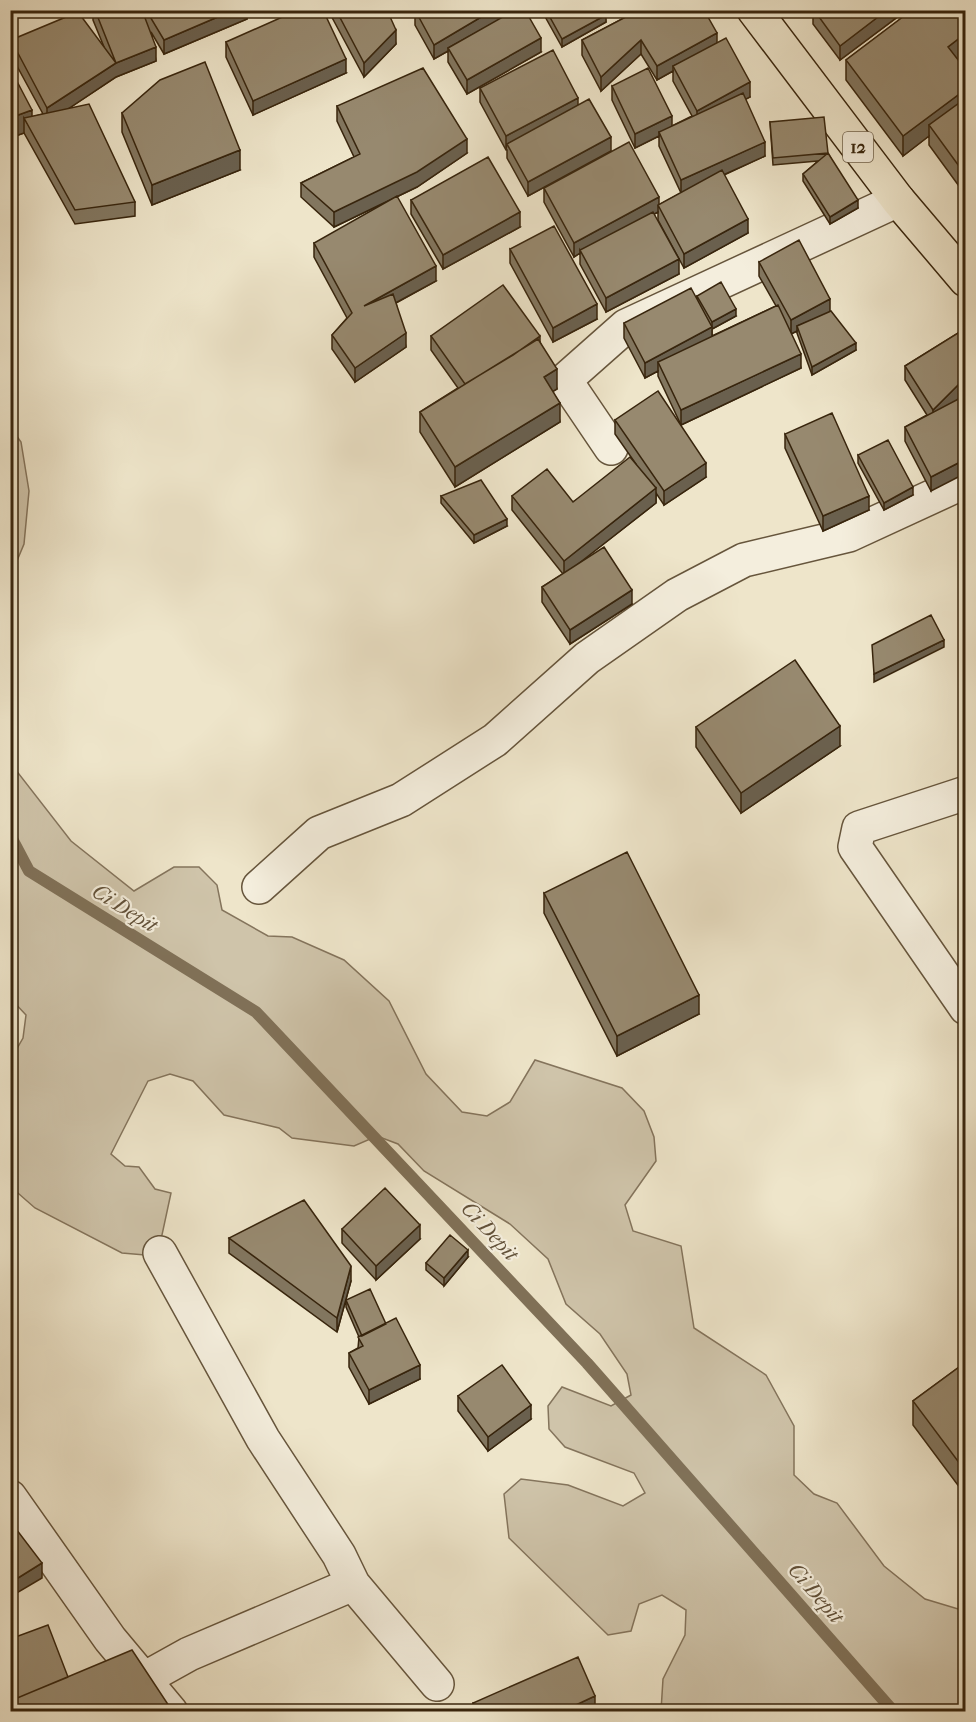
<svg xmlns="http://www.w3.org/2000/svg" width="976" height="1722" viewBox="0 0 976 1722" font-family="'IM FELL French Canon',serif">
	<rect width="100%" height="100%" fill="#eee5ca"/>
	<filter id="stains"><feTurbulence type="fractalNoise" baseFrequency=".00333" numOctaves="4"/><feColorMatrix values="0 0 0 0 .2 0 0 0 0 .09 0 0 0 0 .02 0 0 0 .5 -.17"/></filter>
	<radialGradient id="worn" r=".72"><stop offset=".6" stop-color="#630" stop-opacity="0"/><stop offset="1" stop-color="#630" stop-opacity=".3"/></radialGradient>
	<path fill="#cfc4aa" stroke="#84745c" stroke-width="1.5" d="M11 428 21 442 29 491 24 544 11 575Z
		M10 756 15 769 71 841 134 891 174 867H199L217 885 222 910 268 936 292 937 344 960 389 1001 426 1074 462 1112 487 1116 510 1102 535 1060 622 1088 644 1111 654 1137 656 1161 625 1205 633 1231 681 1246 694 1328 766 1375 794 1426V1475L814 1494 837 1503 884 1566 925 1599 965 1611V1711H661L663 1679 685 1635 686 1610 662 1595 639 1604 631 1631 608 1635 509 1538 504 1494 521 1479 568 1485 623 1506 645 1493 634 1473 565 1447 549 1429 548 1406 562 1387 611 1406 631 1395 627 1374 600 1334 566 1304 548 1259 510 1224 424 1171 398 1144 377 1136 354 1146 292 1138 279 1128 224 1115 193 1081 170 1074 148 1081 111 1154 125 1166 139 1167 155 1189 171 1193 162 1235 145 1255 122 1253 35 1208 11 1187V1059L23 1038 26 1015 11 999Z"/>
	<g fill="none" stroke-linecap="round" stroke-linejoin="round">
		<path stroke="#807158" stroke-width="12" d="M10 835 29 871 256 1012 587 1363 894 1712"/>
		<g stroke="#66553c" stroke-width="36">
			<path id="minor" d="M611 448 565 380 626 326 898 200
				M966 793 859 828 855 847 966 1008
				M259 887 319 833 401 800 495 740 587 658 677 595 744 560 849 535 966 481
				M160 1253 263 1439 339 1555 353 1584 437 1684
				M10 1497 110 1639 171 1712
				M144 1679 189 1654 353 1584"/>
		</g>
		<g stroke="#38250d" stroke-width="36">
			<path id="primary" d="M754 10 898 200 966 280"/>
		</g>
		<use href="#minor" stroke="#f4eedd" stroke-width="33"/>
		<use href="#primary" stroke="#eee5ca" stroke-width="33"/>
	</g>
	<path fill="#82765f" stroke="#38250d" stroke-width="1.5" d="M93 10H247V19L164 54 151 32 156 61 116 77 69 108 135 202V216L75 224 24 133 10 138V68L32 117 43 114 11 55V40L104 47 93 20Z
		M328 10H387L396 44 364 77Z
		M543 10H604L606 22 562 47 543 13Z
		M639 10 717 43 750 97 745 99 765 156 724 175 748 233 684 268 658 220V212L654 214 679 274 606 312 580 264V253L574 257 544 202V188L659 205 681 193 659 146V136L635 148 612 100V86L672 126 692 116 673 81V71L657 80 641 54 601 91 582 55V40Z
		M813 10H896V18L840 60 813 24Z
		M904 10H966V53L957 59 966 70 964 193 929 145V136L903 156 846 80V60L907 14Z
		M415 11 541 52 467 94 448 62V51L434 59 415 25Z
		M226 42 346 73 253 115 226 57Z
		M480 88 578 105 611 151 528 196 507 158V150H506L480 102Z
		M337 106 467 153 417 187 334 227 301 197V183L354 157 337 121Z
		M122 113 240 170 152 205 122 132Z
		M770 122 828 153 858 208 830 224 803 181V174L818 161 773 165Z
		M411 200 520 227 443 269 411 214Z
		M314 243 436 281 396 303 406 347 355 382 332 349V335L347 318 314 257Z
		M510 249 597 319 553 342 510 263Z
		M759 262 830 311 856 350 812 375 797 333V331L791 334 801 368 681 425 658 376V371L645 378 624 338V323L697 299V296L736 316 712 329V336L776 306 759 276Z
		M966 328V391L958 399 931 491 905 441V427L927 415 905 380V366Z
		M431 336 540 342 557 389 553 391 560 422 455 487 420 432V412L458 388 431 350Z
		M615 420 706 477 664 505 656 493V503L575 566 632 604 570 644 542 602V587L563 574 512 510V496L573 502 636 464 615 434Z
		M785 434 869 510 823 531 785 448Z
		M858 455 913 495 884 510 858 463Z
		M441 496 507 526 474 543 441 503Z
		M696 727 840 746 741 813 696 747Z
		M544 893 699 1014 617 1056 544 913Z
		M342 1229 420 1239 376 1280 342 1243Z
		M229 1238 351 1281 337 1332 229 1253Z
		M468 1257 444 1286 426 1270V1263Z
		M346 1300 386 1324 420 1379 369 1404 349 1367V1353L358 1348 359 1337 346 1307Z
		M966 1362V1496L913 1425V1401Z
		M458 1396 531 1419 488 1451 458 1411Z
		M473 1703 595 1710 593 1712H473Z"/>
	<path fill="#6a604e" stroke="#38250d" stroke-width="1.5" d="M234 10H247V19L164 54V40Z
		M493 10H517L448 48V51L434 59V45Z
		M887 10H896V18L840 60V46Z
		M606 15V22L562 47V39Z
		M396 30V44L364 77V63Z
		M717 33V47L673 66V71L657 80V66Z
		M966 33V53L948 66V47Z
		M541 38V52L467 94V80Z
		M641 40V54L601 91V77Z
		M156 47V61L116 77 47 123V108L116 63Z
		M346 59V73L253 115V101Z
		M750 82V97L697 125V111Z
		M966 89V109L929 125V136L903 156V136Z
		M578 98V112L507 144 506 150V136Z
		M32 110V130L24 118V133L10 138V118Z
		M672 116V130L659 132V136L635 148V134Z
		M611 137V151L528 196V182Z
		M467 139V153L417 187 334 227V212Z
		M765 142V156L681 194V180Z
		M240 150V170L152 205V185Z
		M966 172V192L964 193V173Z
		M659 197V208L658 205V212L582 253 580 250V253L574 257V243Z
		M858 200V208L830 224V217Z
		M520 212V227L443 269V255Z
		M748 219V233L684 268V254Z
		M679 259V274L606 312V298Z
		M436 266V281L364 320V306Z
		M830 299V313L797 326V331L791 334V320Z
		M597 304V319L553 342V328Z
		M736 309V316L712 329V341L658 362V371L645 378V363L712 327V322Z
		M406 333V347L355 382V368Z
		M540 336V350L467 387Z
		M856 343V350L812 375V367Z
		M801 354V368L681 425V410Z
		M557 369V389L544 397V377Z
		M966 377V391L933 425V410Z
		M560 403V422L455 487V467Z
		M966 459V473L931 491V477Z
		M706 463V477L664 505V491Z
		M913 487V495L884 510V503Z
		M656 488V503L564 575V561Z
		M869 496V510L823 531V516Z
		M507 519V526L474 543V535Z
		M632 590V604L570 644V630Z
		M944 640V647L874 682V674Z
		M840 726V746L741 813V793Z
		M699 995V1014L617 1056V1036Z
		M420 1225V1239L376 1280V1266Z
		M468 1250V1257L444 1286V1278Z
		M351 1266V1281L337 1332V1318Z
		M420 1365V1379L369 1404V1390Z
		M531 1405V1419L488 1451V1437Z
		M42 1563V1578L10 1597V1583Z
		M595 1696V1710L593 1712H561Z"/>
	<path fill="#97896f" stroke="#38250d" stroke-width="1.5" d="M95 10H142L156 47 116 63Z
		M146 10H234L164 40Z
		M298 10H323L346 59 253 101 226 42Z
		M336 10H387L396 30 364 63Z
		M415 10H493L434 45Z
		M515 10H525L541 38 467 80 448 48Z
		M546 10H604L606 15 562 39Z
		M639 10H704L717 33 657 66 641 40 601 77 582 40Z
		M814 10H887L840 46Z
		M912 10H966V33L948 47 966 70V89L903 136 846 60Z
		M78 12 116 63 47 108 11 40Z
		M726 38 750 82 697 111 673 66Z
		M553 50 578 98 506 136 480 88Z
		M205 62 240 150 152 185 122 113 160 80Z
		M10 68 32 110 10 118Z
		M423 68 467 139 417 172 334 212 301 183 360 154 337 106Z
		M648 68 672 116 635 134 612 86Z
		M743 93 765 142 681 180 659 132Z
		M966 98V172L964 173 929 125Z
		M589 99 611 137 528 182 507 144Z
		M89 104 135 202 75 210 24 118Z
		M824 117 828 153 773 158 770 122Z
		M629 142 659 197 574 243 544 188Z
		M828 153 858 200 830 217 803 174Z
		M488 157 520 212 443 255 411 200Z
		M722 170 748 219 684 254 658 205Z
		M397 196 436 266 364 306 393 294 406 333 355 368 332 335 352 313 314 243Z
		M653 212 679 259 606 298 580 250Z
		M554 226 597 304 553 328 510 249Z
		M799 240 830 299 791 320 759 262Z
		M721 282 736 309 712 322 697 296Z
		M503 285 540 336 513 355 465 384 431 336Z
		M691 288 712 327 645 363 624 323Z
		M778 305 801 354 681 410 658 362Z
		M831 311 856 343 812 367 797 326Z
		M966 328V377L933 410 905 366Z
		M538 339 557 369 544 377 560 403 455 467 420 412Z
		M658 391 706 463 664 491 615 420Z
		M966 395V459L931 477 905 427Z
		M832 413 869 496 823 516 785 434Z
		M888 440 913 487 884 503 858 455Z
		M630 457 656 488 564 561 512 496 547 469 573 502Z
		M481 480 507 519 474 535 441 496Z
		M604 547 632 590 570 630 542 587Z
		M931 615 944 640 874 674 872 645Z
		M795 660 840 726 741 793 696 727Z
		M627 852 699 995 617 1036 544 893Z
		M385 1188 420 1225 376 1266 342 1229Z
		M304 1200 351 1266 337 1318 229 1238Z
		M450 1235 468 1250 444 1278 426 1263Z
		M370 1289 386 1324 362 1336 346 1300Z
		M396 1318 420 1365 369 1390 349 1353 363 1346 358 1337Z
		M966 1362V1472L913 1401Z
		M502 1365 531 1405 488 1437 458 1396Z
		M10 1521 42 1563 10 1583Z
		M48 1625 68 1677 10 1701V1639Z
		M132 1650 173 1712H10V1701Z
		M578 1657 595 1696 561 1712H479L473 1703Z"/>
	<g text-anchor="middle" stroke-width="4.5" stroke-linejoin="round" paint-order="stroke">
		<rect fill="#f4eedd" stroke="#70614b" stroke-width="1.5" x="843" y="132" width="30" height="30" rx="4.5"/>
		<g font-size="18" font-weight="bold" fill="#38250d">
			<text x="858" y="153">12</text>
		</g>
		<g font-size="21" font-style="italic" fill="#625139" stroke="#f4eedd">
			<text transform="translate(125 908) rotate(32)" y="7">Ci Depit</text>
			<text transform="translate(490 1231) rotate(47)" y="7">Ci Depit</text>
			<text transform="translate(816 1593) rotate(49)" y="7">Ci Depit</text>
		</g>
	</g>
	<rect width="976" height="1722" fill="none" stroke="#eee5ca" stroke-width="36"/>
	<rect x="12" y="12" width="952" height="1698" fill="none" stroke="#38250d" stroke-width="3"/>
	<rect x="18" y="18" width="940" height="1686" fill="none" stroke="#38250d" stroke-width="1.5"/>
	<rect width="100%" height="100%" filter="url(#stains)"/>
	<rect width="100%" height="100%" fill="url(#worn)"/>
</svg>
